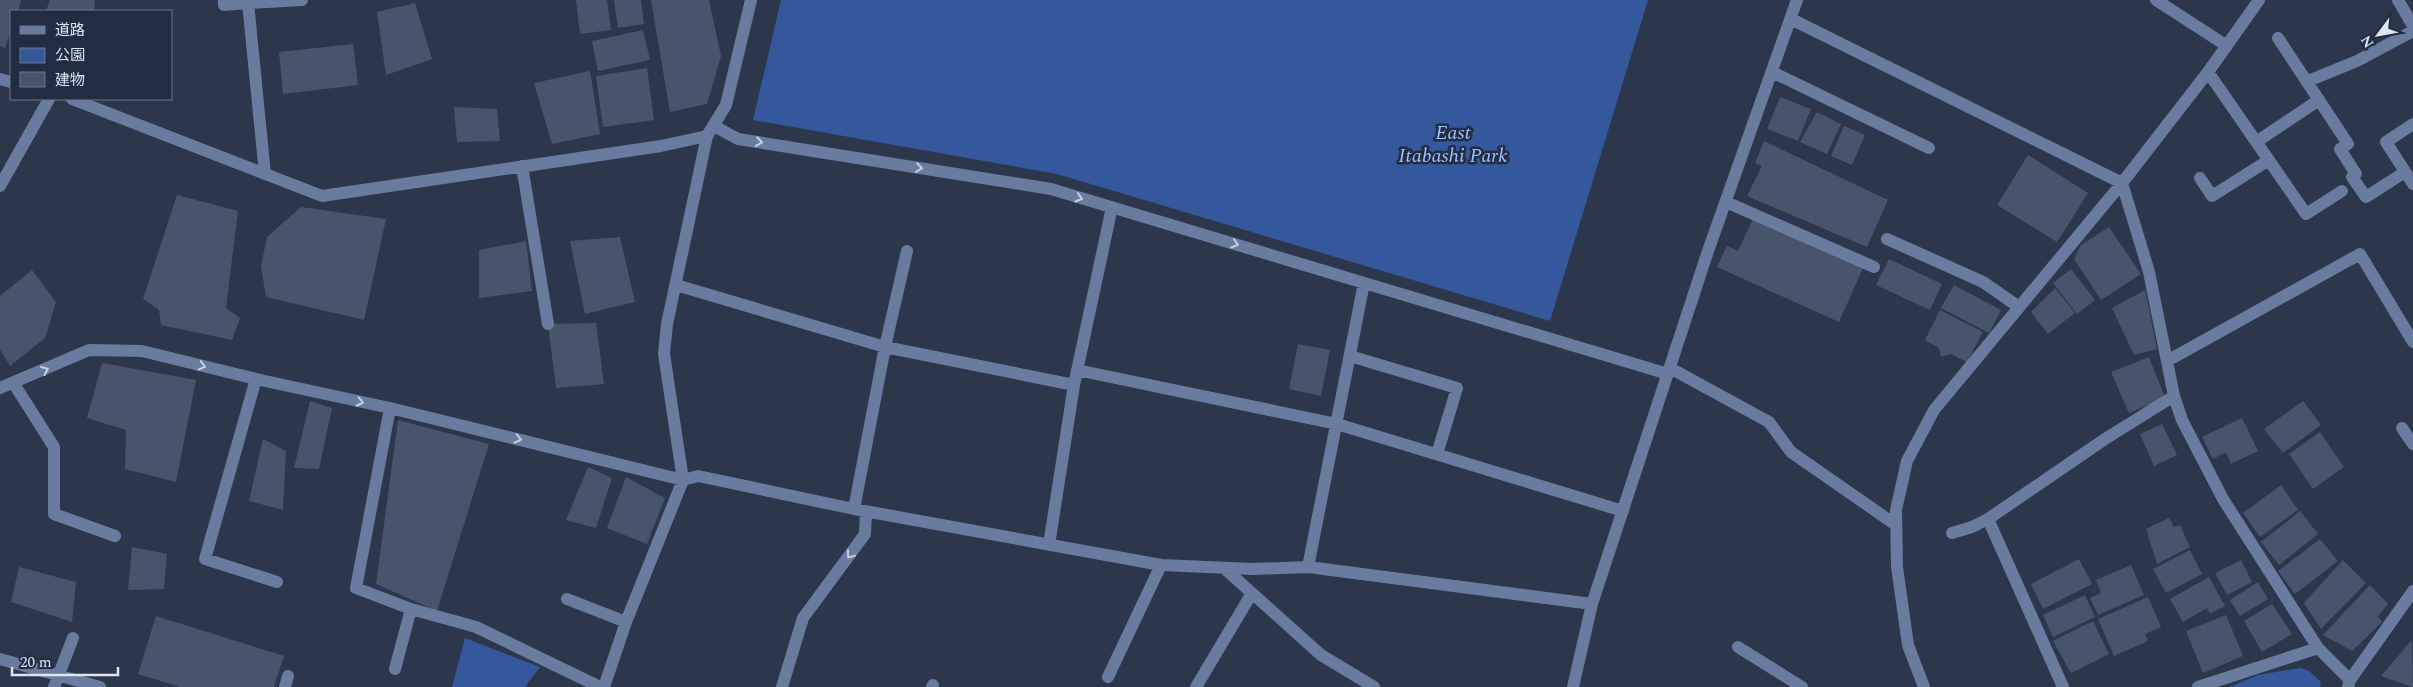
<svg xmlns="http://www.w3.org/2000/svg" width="2413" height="687" viewBox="0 0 2413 687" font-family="Spectral,'Noto Sans JP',serif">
	<rect width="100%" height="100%" fill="#2c374c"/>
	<path fill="#35589c" d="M781 0H1648L1550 321 1057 174 753 120Z
		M465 638 540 667 525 687H452Z
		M2301 668 2309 671 2321 682 2320 687H2230L2258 675Z"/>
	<path fill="#48546b" d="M0 0H21L18 11H11V30L5 48 0 46Z
		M50 0H95L94 11H46Z
		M576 0H607L611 30 580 34Z
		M614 0H641L644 24 618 28Z
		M651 0H709L721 56 707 104 670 112Z
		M415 3 432 59 386 75 377 12Z
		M643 30 650 60 598 71 592 41Z
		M353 44 358 85 283 94 279 52Z
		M647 68 654 120 603 127 596 76Z
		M590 71 600 134 552 144 534 83Z
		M1780 97 1811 109 1798 141 1767 129Z
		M454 107 497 109 500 141 457 142Z
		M1817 112 1841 124 1827 154 1800 142Z
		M1844 126 1865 135 1852 165 1831 156Z
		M1764 141 1888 200 1867 247 1747 196 1762 166 1755 163Z
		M2028 155 2088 193 2057 242 1997 205Z
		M177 195 238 211 226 308 240 318 232 340 161 325 159 310 143 299Z
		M301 207 386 219 364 320 266 297 261 266 267 237Z
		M1753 219 1863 268 1839 322 1717 267 1727 246 1738 251Z
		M2109 227 2141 274 2101 300 2074 259 2081 245Z
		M620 237 635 302 585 314 570 241Z
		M526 241 532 291 479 298V250Z
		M1889 259 1942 284 1930 310 1876 285Z
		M2071 269 2095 300 2077 314 2053 283Z
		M32 270 56 302 45 338 10 366 0 349V296Z
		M1954 285 2001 310 1989 333 1941 308Z
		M2055 288 2075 313 2048 334 2031 312Z
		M2145 290 2157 349 2134 355 2112 308Z
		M1940 310 1983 332 1967 362 1951 354 1941 357 1939 348 1925 340Z
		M596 323 604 384 556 388 548 324Z
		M1298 344 1330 350 1321 396 1289 389Z
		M2149 357 2165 398 2129 413 2111 372Z
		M102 363 196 380 176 482 125 469 126 430 87 418Z
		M310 401 332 408 319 469 294 468Z
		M2303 401 2321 425 2283 453 2264 429Z
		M2242 418 2258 451 2231 464 2226 452 2213 459 2202 437Z
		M398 420 489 444 437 611 376 584Z
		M2162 424 2177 455 2154 466 2140 434Z
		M2320 432 2344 467 2313 489 2289 454Z
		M263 439 286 451 283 510 249 501Z
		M588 467 612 478 596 528 566 520Z
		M626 477 665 498 647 544 607 528Z
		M2281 485 2298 510 2260 537 2243 513Z
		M2300 511 2318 534 2279 565 2261 542Z
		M2169 518 2174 527 2180 525 2190 547 2157 564 2146 529Z
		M2320 539 2338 561 2295 594 2278 571Z
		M132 547 167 554 164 589 128 590Z
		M2190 550 2202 574 2166 593 2153 569Z
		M2079 559 2092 584 2043 609 2031 584Z
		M2241 560 2252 582 2227 595 2215 573Z
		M2343 560 2366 583 2321 629 2304 603Z
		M2131 565 2144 595 2098 615 2090 598 2101 593 2096 580Z
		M19 567 76 582 72 622 11 602Z
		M2209 577 2225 606 2210 614 2207 608 2183 622 2170 599Z
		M2258 582 2268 599 2240 616 2230 600Z
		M2370 585 2388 604 2378 616 2382 622 2352 651 2323 635Z
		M2085 595 2095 617 2053 637 2043 615Z
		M2148 597 2161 627 2145 634 2148 641 2114 656 2098 619Z
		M2272 604 2292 634 2262 652 2244 621Z
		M2226 615 2243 656 2203 673 2186 631Z
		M156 616 284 656 274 687H180L138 674Z
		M2093 621 2109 654 2071 673 2053 641Z
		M2412 640 2413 687 2381 676Z"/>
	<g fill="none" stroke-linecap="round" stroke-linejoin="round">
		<path stroke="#697b9e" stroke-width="12" d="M224 0V5L248 3 265 174
			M2156 0 2227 46
			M2398 0 2413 26
			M248 3 302 0
			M1791 19 2122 183 2149 272 2174 396 2182 420 2223 499 2318 648
			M2278 38 2319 100
			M1772 72 1929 148
			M2208 72 2306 214 2342 191
			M0 79 11 82
			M2308 81 2357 61 2413 31
			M72 99 322 196 661 146 707 136 726 105 751 0
			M2413 124 2386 142 2413 184
			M714 126 738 139 1051 189 1668 374
			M2256 142 2319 100 2348 144 2340 149 2356 174 2352 177 2366 197 2405 172
			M522 166 548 324
			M2200 178 2212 196 2269 160
			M0 186 49 99
			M1726 202 1874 267
			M1887 239 1983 282 2019 307
			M676 285 885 347 1074 385
			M1350 356 1457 388 1437 454
			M2167 361 2360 254 2413 342
			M1670 368 1769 422 1791 452 1896 525
			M1077 370 1337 424 1623 511
			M256 379 205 559 277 582
			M14 384 54 447V514L115 536
			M0 388 89 350 142 351 256 379 390 408 683 480 698 476 854 509 1161 565 1253 569 1308 567 1592 604 1708 251 1797 0
			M390 408 356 588 411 609 476 627 600 687
			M2402 428 2413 444
			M854 509 885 347 907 251
			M1988 519 2063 687
			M1952 533 1972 527 1988 519 2105 439 2174 396
			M1049 545 1074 385 1112 207
			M1308 567 1364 283
			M1224 568 1321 655 1374 687
			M567 599 626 622
			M1738 647 1802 687
			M0 659 100 687
			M395 669 411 609
			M1108 677 1161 565
			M54 687 73 638
			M285 687 288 676
			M604 687 626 622 683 480 664 354 667 324 707 136
			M782 687 803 618 865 534 866 511
			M932 687 933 685
			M1196 687 1252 593
			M1573 687 1592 604
			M1924 687 1908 645 1897 567 1896 510 1907 461 1934 410 2122 183 2208 72 2259 0
			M2198 687 2318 648 2350 680
			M2348 687 2350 680 2413 591"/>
	</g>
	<defs><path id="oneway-chevron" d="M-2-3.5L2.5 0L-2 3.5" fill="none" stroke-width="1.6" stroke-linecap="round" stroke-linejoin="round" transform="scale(1.25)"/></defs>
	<g stroke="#c6d0e1">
		<use href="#oneway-chevron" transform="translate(759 142) rotate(9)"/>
		<use href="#oneway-chevron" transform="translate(919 168) rotate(9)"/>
		<use href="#oneway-chevron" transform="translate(1079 198) rotate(17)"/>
		<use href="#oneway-chevron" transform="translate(1235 244) rotate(17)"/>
		<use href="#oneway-chevron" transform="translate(202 366) rotate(14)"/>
		<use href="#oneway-chevron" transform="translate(45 370) rotate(-24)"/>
		<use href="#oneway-chevron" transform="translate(360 402) rotate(12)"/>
		<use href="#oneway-chevron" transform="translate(518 439) rotate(14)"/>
		<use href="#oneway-chevron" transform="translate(850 555) rotate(127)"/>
	</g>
	<g text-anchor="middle" stroke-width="5" stroke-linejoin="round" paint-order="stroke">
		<g font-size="20" font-style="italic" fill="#a0c1fe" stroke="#222d42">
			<text x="1453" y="139">East<tspan x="1453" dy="23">Itabashi Park</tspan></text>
		</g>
	</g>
	<rect x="10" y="10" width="162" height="90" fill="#222d42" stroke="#6d7788"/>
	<rect x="20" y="26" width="25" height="8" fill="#697b9e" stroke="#6d7788"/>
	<text x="55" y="35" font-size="15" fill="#dde5f2">道路</text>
	<rect x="20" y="48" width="25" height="15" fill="#35589c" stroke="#6d7788"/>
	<text x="55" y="60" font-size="15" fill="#dde5f2">公園</text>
	<rect x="20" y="72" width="25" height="15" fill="#48546b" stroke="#6d7788"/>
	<text x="55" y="85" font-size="15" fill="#dde5f2">建物</text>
	<g transform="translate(2378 35) rotate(238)" stroke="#222d42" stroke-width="4" paint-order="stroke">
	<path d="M0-4L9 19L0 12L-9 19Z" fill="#dde5f2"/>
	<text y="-8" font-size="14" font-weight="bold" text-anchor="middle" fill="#dde5f2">N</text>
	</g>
	<path d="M12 667v8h106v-8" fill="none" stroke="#dde5f2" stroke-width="2.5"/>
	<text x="20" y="667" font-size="15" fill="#dde5f2" stroke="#222d42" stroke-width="4" paint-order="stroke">20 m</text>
</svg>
